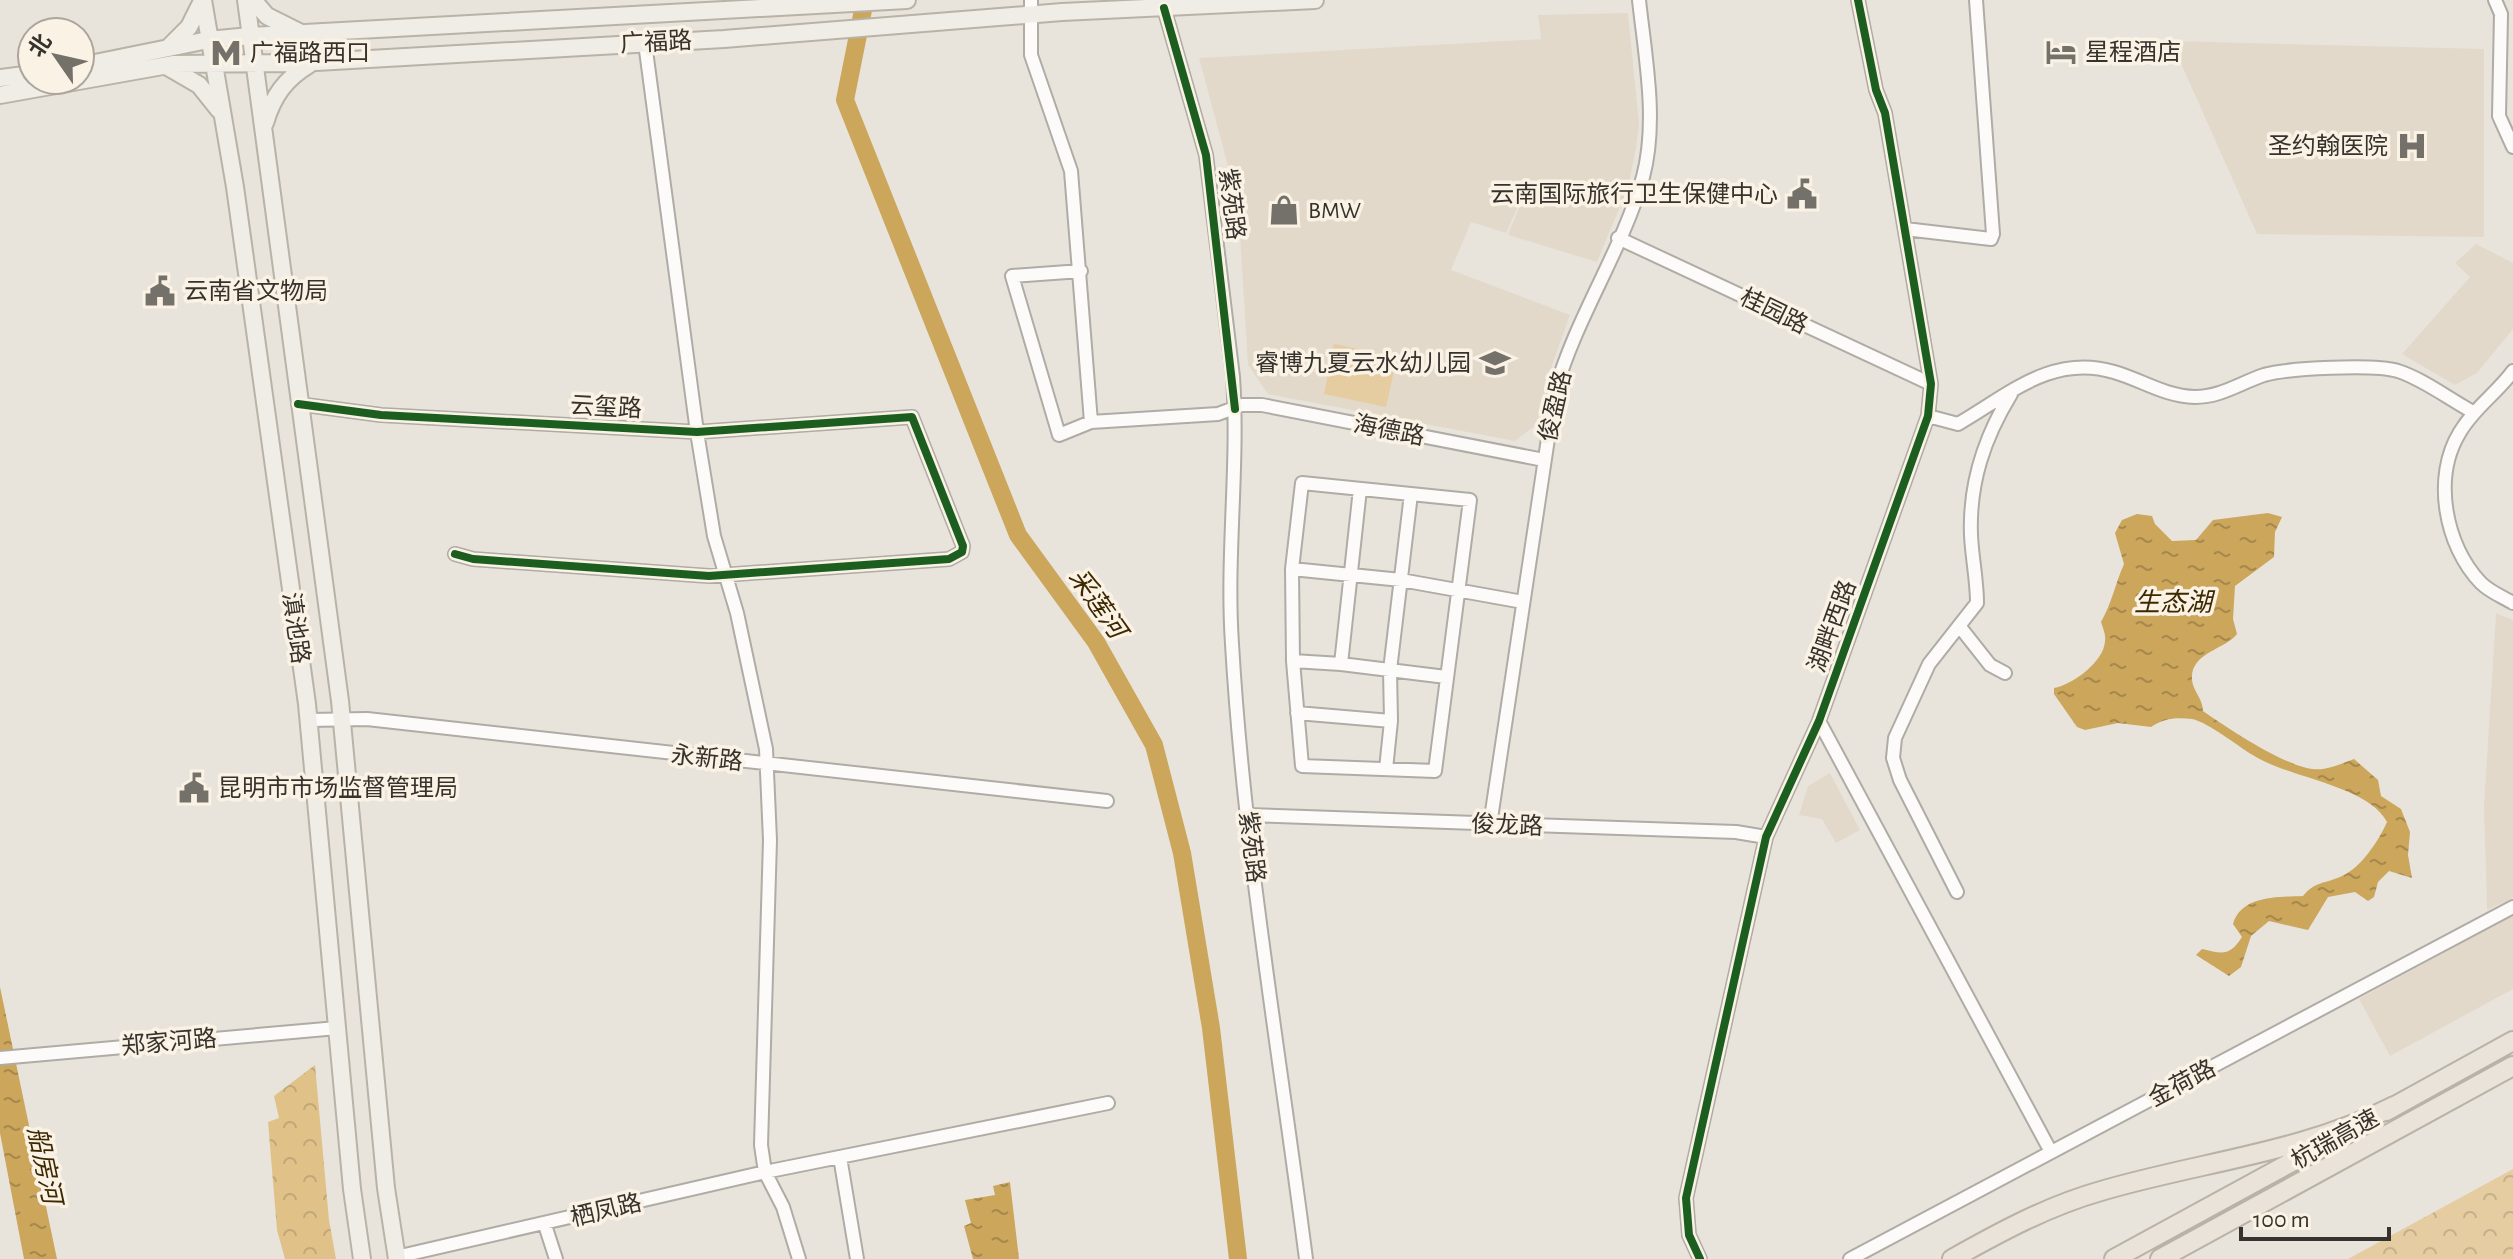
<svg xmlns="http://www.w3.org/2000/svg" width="2513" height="1259" viewBox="0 0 2513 1259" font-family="'Alegreya Sans','Noto Sans SC',sans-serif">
	<defs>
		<pattern id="forest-crowns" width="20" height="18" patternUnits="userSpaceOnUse" patternTransform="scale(2)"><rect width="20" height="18" fill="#e0c289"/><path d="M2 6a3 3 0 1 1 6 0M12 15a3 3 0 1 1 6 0" fill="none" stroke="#c1a777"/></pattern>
		<pattern id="park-crowns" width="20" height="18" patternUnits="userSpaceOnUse" patternTransform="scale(2)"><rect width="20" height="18" fill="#e5cca1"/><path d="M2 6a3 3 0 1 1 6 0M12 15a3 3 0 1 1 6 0" fill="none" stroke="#c5b08b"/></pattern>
		<pattern id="water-ripples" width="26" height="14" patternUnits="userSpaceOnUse" patternTransform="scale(2)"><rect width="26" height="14" fill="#cba65b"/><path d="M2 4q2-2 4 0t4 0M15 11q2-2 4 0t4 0" fill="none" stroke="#a6884c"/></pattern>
	</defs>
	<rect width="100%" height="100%" fill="#e8e4dc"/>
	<path fill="#e2d9cb" d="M1628 13 1639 123 1636 149 1628 187 1597 262 1508 235 1535 168 1506 233 1471 222 1451 270 1570 315 1549 374 1537 424 1515 441 1268 394 1248 365 1238 203 1199 58 1541 39 1538 15Z
		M2171 41 2484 49V237L2257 234Z
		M2476 244 2513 263V329L2477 373 2455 385 2402 354 2470 277 2455 263Z
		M2496 613 2513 620V898L2487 910 2484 805Z
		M1830 773 1860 830 1836 843 1822 819 1799 815 1808 786Z
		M2513 915V989L2390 1056 2359 999Z"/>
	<path fill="url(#forest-crowns)" d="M315 1065 329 1220 336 1259H285L277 1230 268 1122 279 1118 274 1096Z"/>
	<path fill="url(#park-crowns)" d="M2513 1169V1259H2348Z"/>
	<path fill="#e5cca1" d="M1334 344 1397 357 1386 407 1324 394Z"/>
	<path fill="url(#water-ripples)" d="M2268 513 2282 517 2275 532 2274 557 2235 586 2233 619 2237 634C2225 650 2190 652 2192 680 2193 691 2203 699 2203 711 2229 729 2281 764 2312 769 2326 771 2340 764 2354 759L2378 780 2381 796 2401 809 2410 832 2408 855 2412 878 2389 871 2378 882 2374 897 2368 901 2355 892 2328 897 2308 930 2269 921 2251 936 2241 967 2229 976 2196 955 2202 949C2223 954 2230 956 2242 937L2233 924C2241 895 2279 897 2303 896 2315 881 2325 884 2342 876 2361 868 2379 840 2387 822 2368 786 2291 778 2256 757 2240 748 2208 722 2192 719 2176 717 2164 718 2151 727L2118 723 2085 730 2077 727 2054 694V688C2072 685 2104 662 2105 641 2106 635 2103 628 2101 622 2112 603 2115 584 2124 564L2115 533 2122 520 2137 514 2152 516 2155 524 2172 541 2196 540 2213 520Z
		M0 987 57 1259H24L0 1133Z
		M1010 1182 1019 1259H973L964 1226 971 1223 965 1200 995 1195 993 1186Z"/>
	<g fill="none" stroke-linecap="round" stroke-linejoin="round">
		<path stroke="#cba65b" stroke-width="18" d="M865 0 845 100 1018 535 1096 642 1154 745 1182 853 1211 1028 1238 1259"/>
		<g stroke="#afaba5" stroke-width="16">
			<path id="minor" d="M1031 0V55L1071 171 1091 422 1059 435 1012 276 1081 271
				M2495 0 2501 14 2499 116 2513 147
				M1164 8 1206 155 1233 377C1239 466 1226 555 1232 644 1244 850 1280 1055 1306 1259
				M645 43 697 432 714 536 737 613 766 749 770 840 761 1145 765 1172 783 1207 799 1259
				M1905 229 1991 239 1993 234 1976 0
				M1618 238 1931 384
				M2513 371C2497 393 2474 408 2460 432 2432 477 2445 546 2481 583 2490 592 2503 597 2513 603
				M298 404 381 415 697 432 912 417 963 546 962 552 949 559 709 576 473 559 455 554
				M1928 416 1958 424C2007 396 2052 353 2114 372 2142 380 2164 396 2195 397 2221 397 2240 383 2264 375 2288 368 2374 364 2398 371 2423 379 2449 399 2473 412
				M1091 422 1218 414 1242 405H1262L1544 460
				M1302 483 1470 500 1435 771 1302 766 1293 661 1292 569Z
				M1292 569 1401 580 1523 602
				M1960 627 1990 665 2005 673
				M1293 661 1341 664 1360 489
				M1341 664 1446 677
				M1297 713 1391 721 1390 670 1411 494
				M309 720 367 719 1107 801
				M1819 721 2051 1152
				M1386 769 1391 721
				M1247 815 1736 832 1766 837
				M1490 825 1555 392C1576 317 1622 251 1643 177 1658 121 1645 56 1639 0
				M1957 892 1900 780 1893 758 1895 738 1929 664 1977 603C1977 580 1972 558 1971 535 1969 483 1984 438 2011 394
				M0 1058 337 1028
				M840 1157 857 1259
				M545 1225 556 1259
				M396 1257 765 1172 1108 1103
				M1700 1259 1689 1235 1686 1198 1766 837 1819 721 1928 416 1931 384 1885 113 1876 90 1858 0
				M1850 1259 2513 907"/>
		</g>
		<g stroke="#b9b2a6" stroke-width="20">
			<path id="major" d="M203 0 235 187 307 704 352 1189 362 1259
				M246 0 340 701 386 1188 397 1259
				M253 0 267 16 299 32
				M169 47 189 27 202 1
				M80 66 208 40 250 36 907 0
				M168 67 199 85 219 110
				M0 78 32 74
				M0 95 174 64 299 63 724 39 1062 12 1315 0
				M265 123C273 96 285 79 310 64"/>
		</g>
		<g stroke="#b9b2a6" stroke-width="22">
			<path id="highway" d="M2386 1111 2513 1041
				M1952 1259C2000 1232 2048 1206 2101 1191 2199 1162 2302 1153 2394 1106
				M2114 1259 2321 1146
				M2160 1259 2513 1066"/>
		</g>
		<use href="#minor" stroke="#fcfbfa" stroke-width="12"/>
		<use href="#major" stroke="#f0ece6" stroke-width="16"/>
		<use href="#highway" stroke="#e9e3da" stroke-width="18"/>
		<g stroke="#faf2e4" stroke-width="13">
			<path id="cycleway" d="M1164 8 1206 155 1235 409
				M298 404 381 415 697 432 912 417 963 546 962 552 949 559 709 576 473 559 455 554
				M1700 1259 1689 1235 1686 1198 1766 837 1819 721 1928 416 1931 384 1885 113 1876 90 1858 0"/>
		</g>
		<use href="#cycleway" stroke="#1b5e20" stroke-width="8"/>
	</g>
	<defs>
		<g id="hotel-bare" transform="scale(2.4)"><path d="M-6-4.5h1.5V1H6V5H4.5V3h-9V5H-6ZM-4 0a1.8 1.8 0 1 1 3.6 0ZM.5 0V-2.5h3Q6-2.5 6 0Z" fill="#74706a" stroke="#faf2e4" stroke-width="2.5" paint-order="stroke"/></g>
		<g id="metro-bare" transform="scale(2.4)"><path d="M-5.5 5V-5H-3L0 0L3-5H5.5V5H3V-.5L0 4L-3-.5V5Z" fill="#74706a" stroke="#faf2e4" stroke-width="2.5" paint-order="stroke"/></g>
		<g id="hospital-bare" transform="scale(2.4)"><path d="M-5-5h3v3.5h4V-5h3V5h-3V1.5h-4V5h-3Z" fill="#74706a" stroke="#faf2e4" stroke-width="2.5" paint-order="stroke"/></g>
		<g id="civic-bare" transform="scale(2.4)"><path d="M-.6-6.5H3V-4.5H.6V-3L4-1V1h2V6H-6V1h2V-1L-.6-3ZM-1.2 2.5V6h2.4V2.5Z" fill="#74706a" stroke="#faf2e4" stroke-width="2.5" paint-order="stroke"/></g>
		<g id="shop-bare" transform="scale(2.4)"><path d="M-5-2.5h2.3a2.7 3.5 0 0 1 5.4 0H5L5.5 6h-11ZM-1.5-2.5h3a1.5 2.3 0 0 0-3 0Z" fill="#74706a" stroke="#faf2e4" stroke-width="2.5" paint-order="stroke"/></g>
		<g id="school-bare" transform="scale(2.4)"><path d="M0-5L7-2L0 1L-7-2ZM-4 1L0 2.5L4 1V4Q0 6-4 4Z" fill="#74706a" stroke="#faf2e4" stroke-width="2.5" paint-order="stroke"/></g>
	</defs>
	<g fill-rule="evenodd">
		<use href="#hotel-bare" x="2061" y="52"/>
		<use href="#metro-bare" x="226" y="53"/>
		<use href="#hospital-bare" x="2412" y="146"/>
		<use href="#civic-bare" x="1802" y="194"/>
		<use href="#shop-bare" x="1284" y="210"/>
		<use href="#civic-bare" x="160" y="291"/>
		<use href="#school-bare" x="1495" y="363"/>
		<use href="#civic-bare" x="194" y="788"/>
	</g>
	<g text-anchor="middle" stroke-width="7" stroke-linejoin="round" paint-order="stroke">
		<g font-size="24" fill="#36322d" stroke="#faf2e4">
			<text transform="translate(656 42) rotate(-3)" y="8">广福路</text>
			<text transform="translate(1232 204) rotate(83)" y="8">紫苑路</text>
			<text transform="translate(1774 311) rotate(26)" y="8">桂园路</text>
			<text transform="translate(1555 406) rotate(-77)" y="8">俊盈路</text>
			<text transform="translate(606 407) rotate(3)" y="8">云玺路</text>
			<text transform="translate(1389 430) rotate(11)" y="8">海德路</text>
			<text transform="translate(1832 626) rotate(-70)" y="8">湖畔西路</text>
			<text transform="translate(296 628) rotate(82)" y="8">滇池路</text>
			<text transform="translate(707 758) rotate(6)" y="8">永新路</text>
			<text transform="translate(1507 825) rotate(2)" y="8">俊龙路</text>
			<text transform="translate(1252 847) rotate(83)" y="8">紫苑路</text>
			<text transform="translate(169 1042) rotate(-5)" y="8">郑家河路</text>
			<text transform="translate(2182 1083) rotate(-28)" y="8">金荷路</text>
			<text transform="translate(2335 1139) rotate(-29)" y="8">杭瑞高速</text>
			<text transform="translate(606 1210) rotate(-13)" y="8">栖凤路</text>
		</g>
		<g font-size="24" fill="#36322d" stroke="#faf2e4" text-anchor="start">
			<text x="2085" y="60">星程酒店</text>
			<text x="250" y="61">广福路西口</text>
			<text x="2388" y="154" text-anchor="end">圣约翰医院</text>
			<text x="1778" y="202" text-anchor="end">云南国际旅行卫生保健中心</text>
			<text x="1308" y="218">BMW</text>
			<text x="184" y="299">云南省文物局</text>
			<text x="1471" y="371" text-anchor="end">睿博九夏云水幼儿园</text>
			<text x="218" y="796">昆明市市场监督管理局</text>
		</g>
		<g font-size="26" font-style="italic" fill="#3d2800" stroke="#faf2e4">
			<text x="2173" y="611">生态湖</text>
			<text transform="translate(1098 603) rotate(55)" y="9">采莲河</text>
			<text transform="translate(45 1165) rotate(78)" y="9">船房河</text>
		</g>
	</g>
	<g transform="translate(56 56) rotate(304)"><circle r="38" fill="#faf2e4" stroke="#aca59b" stroke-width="2"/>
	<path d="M0-6L14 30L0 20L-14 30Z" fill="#74706a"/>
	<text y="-12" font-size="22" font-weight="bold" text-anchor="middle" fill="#36322d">北</text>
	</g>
	<path d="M2241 1227v12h148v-12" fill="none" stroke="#36322d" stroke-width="4"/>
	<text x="2253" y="1227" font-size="24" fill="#36322d" stroke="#faf2e4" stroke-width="6" paint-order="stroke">100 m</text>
</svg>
